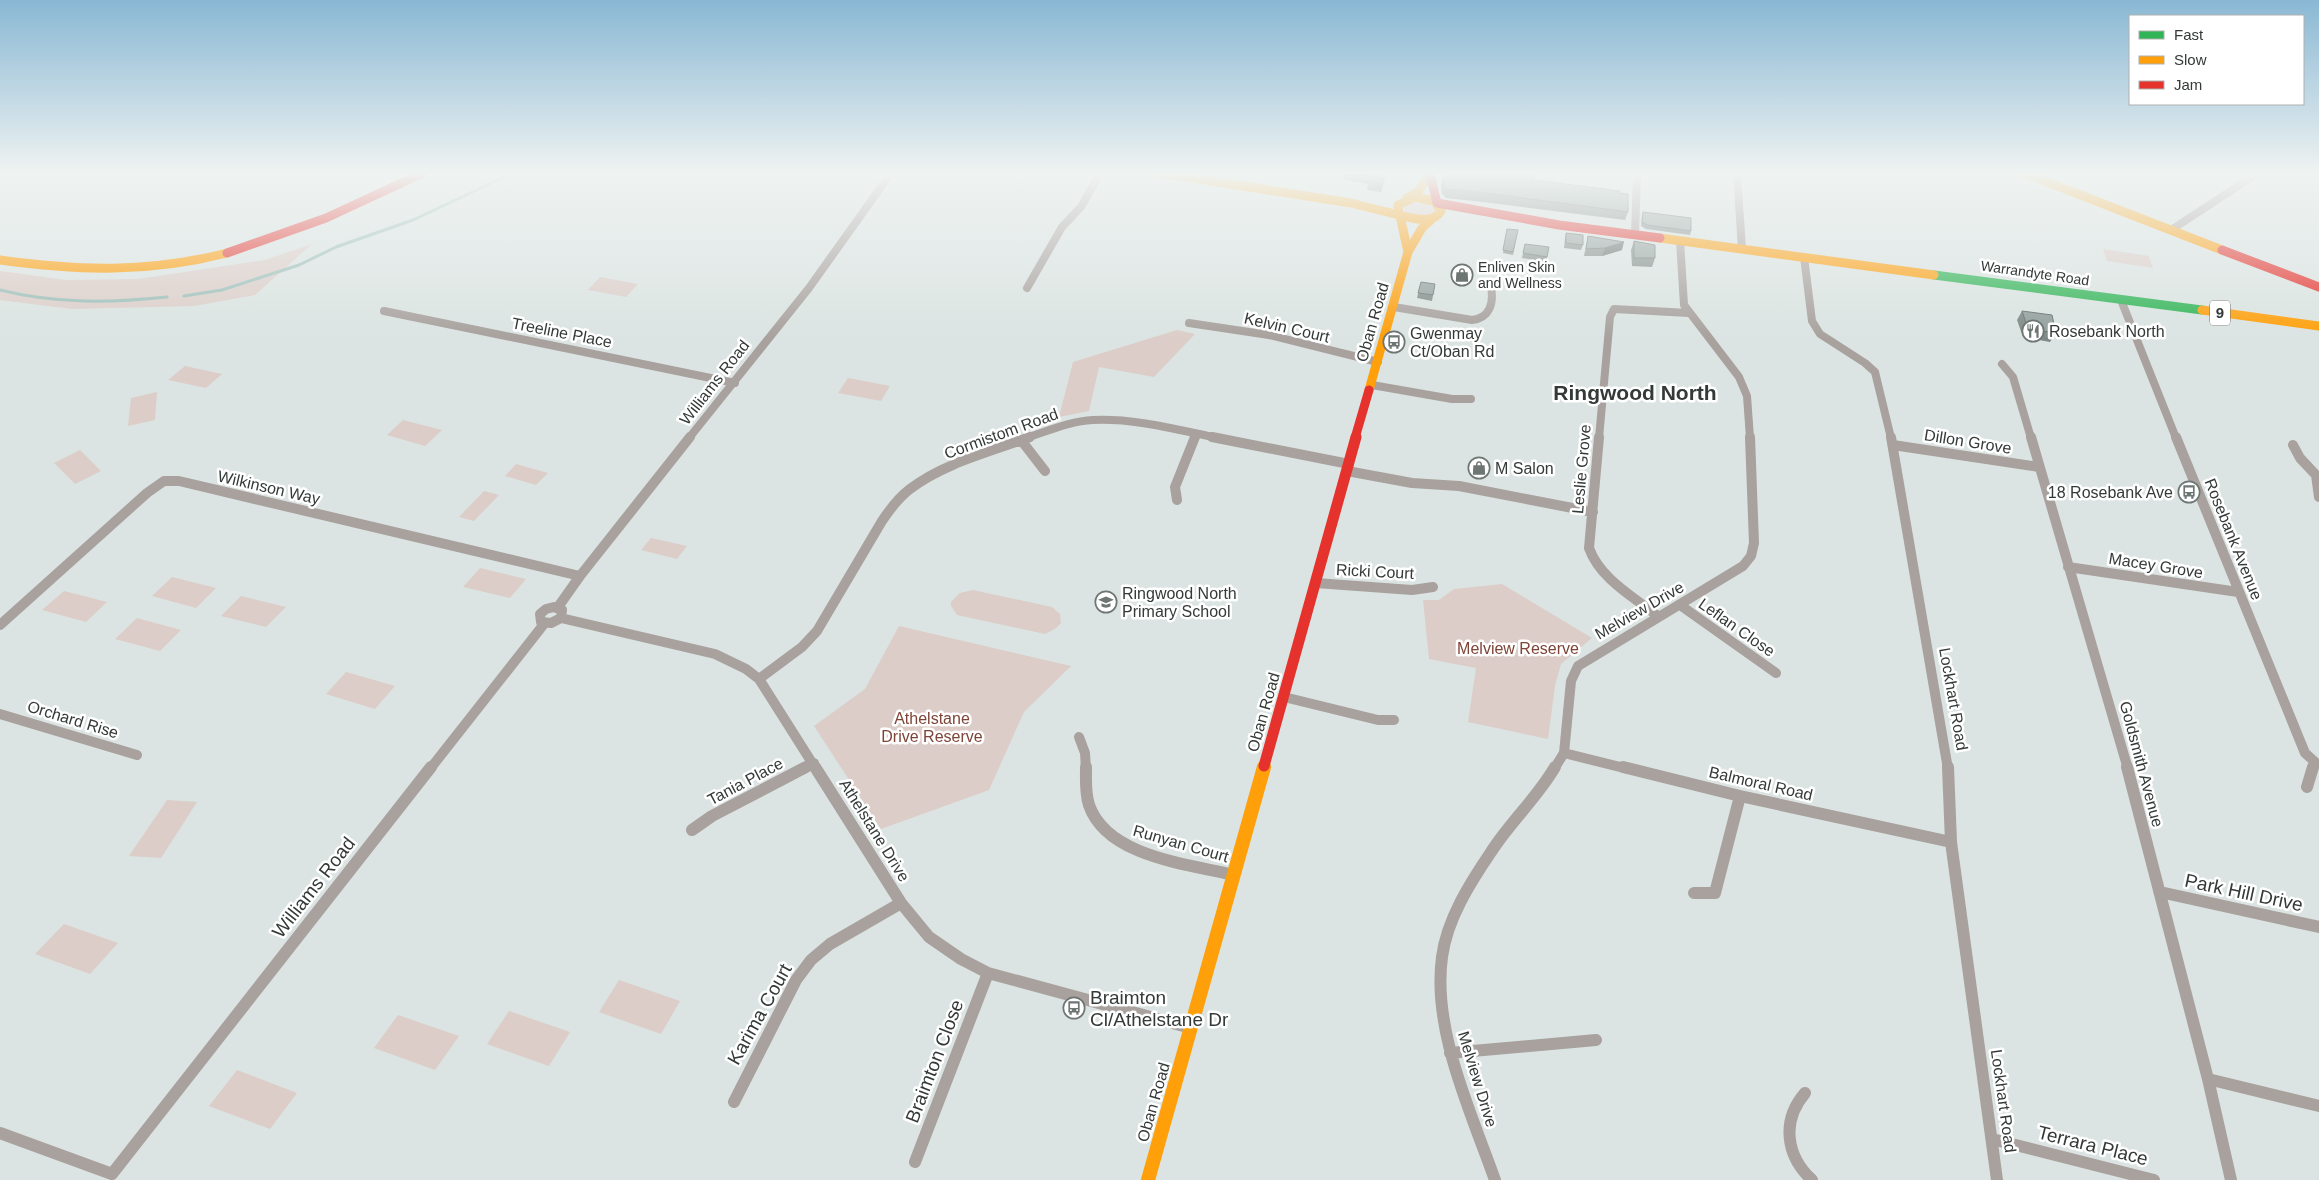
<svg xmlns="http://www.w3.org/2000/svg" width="2319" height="1180" viewBox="0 0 2319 1180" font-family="Helvetica,sans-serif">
	<rect width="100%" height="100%" fill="#dbe4e2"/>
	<path fill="#dccdc8" d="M1414 200 1430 203 1435 210 1434 213 1424 218 1406 213 1403 206Z
		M312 244 255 295 194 306 72 309 0 300V271L66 280 138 279 265 260Z
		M2103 249 2149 256 2153 268 2107 261Z
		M600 277 638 284 626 297 588 290Z
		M1177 330 1195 334 1154 377 1099 367 1089 411 1059 417 1073 362Z
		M185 366 222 374 206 388 168 380Z
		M848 378 890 386 881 401 838 393Z
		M157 392 155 420 128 426 131 398Z
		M403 420 442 430 425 446 387 435Z
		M80 450 101 471 75 484 54 463Z
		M516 464 548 473 536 485 505 476Z
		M484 491 499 495 474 521 459 517Z
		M651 538 687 546 677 559 641 550Z
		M480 568 526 579 510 598 463 587Z
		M172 577 216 588 196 608 152 596Z
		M1502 584 1592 638 1561 664 1555 686 1548 739 1468 722 1476 668 1429 659 1423 600H1439L1454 589Z
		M973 590 1052 607 1060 614 1061 623 1055 629 1045 634 957 615 951 606V602L960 593Z
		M64 591 107 602 86 622 42 610Z
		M241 596 286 607 266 627 221 616Z
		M137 618 181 630 160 651 115 639Z
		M899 626 1071 666 1024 712 989 790 881 829 814 726 865 689Z
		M346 672 395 686 375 709 326 694Z
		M167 800 197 802 161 858 129 856Z
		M64 924 118 943 90 974 35 954Z
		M619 980 680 1001 661 1034 599 1012Z
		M509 1011 570 1032 549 1066 487 1044Z
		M398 1015 459 1036 435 1070 374 1048Z
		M237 1070 297 1093 270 1129 209 1106Z"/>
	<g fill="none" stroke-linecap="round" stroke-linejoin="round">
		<path stroke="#9bbeb7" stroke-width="3" d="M0 290C56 304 110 303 167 297
			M184 296 222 290 299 265 336 247 413 220 513 173"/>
		<path stroke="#a8a19e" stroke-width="8" d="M1737 173 1742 249
			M2171 230 2258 173
			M1635 235 1637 173
			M1680 241 1684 305 1739 377 1747 396 1750 438
			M1804 257 1812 321 1820 334 1865 363 1875 372 1891 438
			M1027 288 1062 227 1081 207 1100 173
			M2121 300 2176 438
			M1394 307 1472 320C1490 318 1494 303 1491 287
			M384 311 735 383
			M1189 323 1269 335 1378 362
			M2002 364 2013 377 2031 438
			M1372 385 1452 399H1471
			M689 438 809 288 891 173
			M1026 438C1048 431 1070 421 1093 420 1135 418 1178 430 1218 438
			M1194 438 1196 434
			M1599 438 1610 317 1614 309 1689 313"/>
		<path stroke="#a8a19e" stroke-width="10" d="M1212 437 1349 464
			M1599 437 1589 548C1600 579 1634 597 1659 617
			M1891 437 1948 769
			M2031 437 2128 769
			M2176 437 2305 753 2315 762 2313 769
			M1021 440 1045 471
			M1893 445 2039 467
			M2293 445 2300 458 2316 475 2319 497
			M1347 471 1412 483 1459 486 1593 512
			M1177 500 1175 487 1195 437
			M2068 567 2238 592
			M1316 583 1412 590 1433 587
			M1680 605 1776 673
			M554 607 562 610 561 618 551 623 541 622 540 614 546 609Z
			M558 607 580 576 690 437
			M561 618 715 654 746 669 759 679 816 769
			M0 625 147 493 164 481H179L580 576
			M759 679 802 647 817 631 882 521C890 509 898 498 910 489 944 463 990 452 1030 437
			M1284 697 1378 720H1394
			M0 714 137 755
			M1079 737 1085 753 1086 769
			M1564 753 1628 769
			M430 769 544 624
			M803 769 814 763
			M1554 769 1564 753 1571 681 1578 666 1743 566 1751 556 1754 543 1750 437"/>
		<path stroke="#a8a19e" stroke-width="12" d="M815 767 901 903 929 937 961 959 988 973 1191 1028
			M1086 767C1086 780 1085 793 1089 805 1107 857 1188 864 1234 875
			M1623 767 1740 796 1951 842
			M1948 767 1951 842 1997 1180
			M2127 767 2208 1079 2231 1180
			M2307 787 2313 767
			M692 830 712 816 806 767
			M2160 892 2319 927
			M1694 893H1715L1740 796
			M1450 1053 1596 1040
			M2208 1079 2319 1106
			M1805 1093C1781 1121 1786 1156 1812 1180
			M734 1102 796 980 811 960 830 944 901 903
			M0 1133 112 1174 431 767
			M1992 1139 2154 1180
			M915 1162 988 973
			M1495 1180C1471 1112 1432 1030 1442 957 1447 919 1470 883 1491 852 1510 822 1537 798 1555 767"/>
		<path stroke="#30b455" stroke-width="9" d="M1934 275 2202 310"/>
		<path stroke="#ff9f0a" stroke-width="9" d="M1160 173 1351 203 1399 215
			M2024 173 2222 250
			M1415 197 1434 201 1441 211C1433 225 1412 218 1399 215L1398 205Z
			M1407 198 1418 192 1430 173
			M1400 216 1408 252
			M1660 238 1934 275
			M0 260C79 271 149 273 227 253
			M2202 310 2319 326
			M1369 390 1408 252 1422 228 1431 220"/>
		<path stroke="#ff9f0a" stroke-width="11" d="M1263 769 1264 766"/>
		<path stroke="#ff9f0a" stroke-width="14" d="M1148 1180 1264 767"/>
		<path stroke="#e5322d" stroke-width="9" d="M1430 174 1437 203
			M1437 203 1559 225 1660 238
			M2222 250 2319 287
			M227 253 326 218 423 173
			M1355 438 1369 390"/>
		<path stroke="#e5322d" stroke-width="11" d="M1264 766 1356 437"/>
	</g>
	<path fill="#7e8986" d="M1343 173H1386L1381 192 1367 190 1368 184 1343 179Z
		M1443 178 1534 180 1620 193 1628 212 1625 220 1491 203 1446 198 1442 194 1441 186Z
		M1643 212 1691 231 1690 235 1646 229 1641 226 1642 216Z
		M1507 229 1518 230 1513 255 1503 253Z
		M1566 233 1583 245 1581 250 1564 248 1565 238Z
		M1588 236 1622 250 1602 256H1584Z
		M1634 241 1655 258 1652 267 1632 266 1631 250Z
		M1525 244 1547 257 1546 262 1522 258Z
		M1421 282 1435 284 1432 301 1417 298Z
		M2022 311 2056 333 2050 342 2023 337 2017 320Z"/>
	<path fill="#666f6d" d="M1385 173H1386L1381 192 1382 184Z
		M1624 242 1622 250 1602 256 1605 248Z"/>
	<path fill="#929f9c" stroke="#666f6d" d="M1355 173H1385L1382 184 1368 182 1370 176Z
		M1444 173H1535L1534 180 1620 191V193L1628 194V212L1493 194 1447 189 1444 186 1443 178Z
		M1643 212 1691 218V231L1647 225 1642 222Z
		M1507 229 1518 230 1513 252 1503 250Z
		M1566 233 1583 235V245L1566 243Z
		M1588 236 1624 242 1605 248 1586 249Z
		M1634 241 1655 245V258H1634Z
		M1525 244 1549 247 1547 257 1523 253Z
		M1421 282 1435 284 1433 295 1418 293Z
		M2022 311 2052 315 2056 333 2028 329Z"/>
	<linearGradient id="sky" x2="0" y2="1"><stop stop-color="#89b8d4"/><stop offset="0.51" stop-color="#eff3f2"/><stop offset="1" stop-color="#eff3f2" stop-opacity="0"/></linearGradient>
	<rect width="2319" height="339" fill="url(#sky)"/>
	<defs>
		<g id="shop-ring" transform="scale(1.125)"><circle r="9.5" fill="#fff" stroke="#6e7674" stroke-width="1.5"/><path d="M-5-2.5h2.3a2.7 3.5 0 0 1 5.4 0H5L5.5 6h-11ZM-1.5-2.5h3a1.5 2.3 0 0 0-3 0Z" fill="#6e7674"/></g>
		<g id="restaurant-ring" transform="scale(1.125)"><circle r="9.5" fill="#fff" stroke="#6e7674" stroke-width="1.5"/><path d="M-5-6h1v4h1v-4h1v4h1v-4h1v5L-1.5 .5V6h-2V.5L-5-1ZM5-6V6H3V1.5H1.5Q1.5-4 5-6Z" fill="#6e7674"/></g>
		<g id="bus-ring" transform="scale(1.125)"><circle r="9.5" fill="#fff" stroke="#6e7674" stroke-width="1.5"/><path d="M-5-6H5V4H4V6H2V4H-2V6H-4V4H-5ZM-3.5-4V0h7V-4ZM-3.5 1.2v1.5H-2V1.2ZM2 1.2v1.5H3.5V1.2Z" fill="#6e7674"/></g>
		<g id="school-ring" transform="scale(1.125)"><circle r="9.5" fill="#fff" stroke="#6e7674" stroke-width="1.5"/><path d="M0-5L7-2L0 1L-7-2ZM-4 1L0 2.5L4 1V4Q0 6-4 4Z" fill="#6e7674"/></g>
	</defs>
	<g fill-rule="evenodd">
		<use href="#shop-ring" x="1462" y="275"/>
		<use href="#restaurant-ring" x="2033" y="331"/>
		<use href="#bus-ring" x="1394" y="342"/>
		<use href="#shop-ring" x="1479" y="468"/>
		<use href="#bus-ring" x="2189" y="492"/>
		<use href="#school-ring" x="1106" y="602"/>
		<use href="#bus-ring" x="1074" y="1008"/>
	</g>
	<g text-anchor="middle" stroke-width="5" stroke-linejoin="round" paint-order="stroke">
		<g font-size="14" fill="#333a38" stroke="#fff" text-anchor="start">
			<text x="1478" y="272">Enliven Skin<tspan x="1478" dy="16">and Wellness</tspan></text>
		</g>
		<g font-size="14" fill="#333a38" stroke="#fff">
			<text transform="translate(2035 273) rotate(8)" y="5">Warrandyte Road</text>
		</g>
		<rect fill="#fff" stroke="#707574" stroke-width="1" x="2210" y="300.5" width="20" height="25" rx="4"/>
		<g font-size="15" font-weight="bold" fill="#333a38">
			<text x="2220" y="318">9</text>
		</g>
		<g font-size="16" fill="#333a38" stroke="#fff">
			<text transform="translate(1372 322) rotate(-74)" y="6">Oban Road</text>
			<text transform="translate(1287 327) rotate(13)" y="6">Kelvin Court</text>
			<text transform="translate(562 332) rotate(11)" y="6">Treeline Place</text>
			<text transform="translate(714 382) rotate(-52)" y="6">Williams Road</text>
			<text transform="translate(1001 433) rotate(-20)" y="6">Cormistom Road</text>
			<text transform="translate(1968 441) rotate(9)" y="6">Dillon Grove</text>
			<text transform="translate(1581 469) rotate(-85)" y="6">Leslie Grove</text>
			<text transform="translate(269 487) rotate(13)" y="6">Wilkinson Way</text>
			<text transform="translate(2234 539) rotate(68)" y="6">Rosebank Avenue</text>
			<text transform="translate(2156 565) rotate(9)" y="6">Macey Grove</text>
			<text transform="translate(1375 571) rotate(3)" y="6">Ricki Court</text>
			<text transform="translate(1639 610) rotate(-30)" y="6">Melview Drive</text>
			<text transform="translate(1737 627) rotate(35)" y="6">Leflan Close</text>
			<text transform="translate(1954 699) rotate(80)" y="6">Lockhart Road</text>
			<text transform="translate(1263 712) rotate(-74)" y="6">Oban Road</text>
			<text transform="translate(73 719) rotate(17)" y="6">Orchard Rise</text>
			<text transform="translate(2142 764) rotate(75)" y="6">Goldsmith Avenue</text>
			<text transform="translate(745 781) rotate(-28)" y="6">Tania Place</text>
			<text transform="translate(1761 783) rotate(13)" y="6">Balmoral Road</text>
			<text transform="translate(875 830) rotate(58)" y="6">Athelstane Drive</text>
			<text transform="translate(1181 843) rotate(16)" y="6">Runyan Court</text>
			<text transform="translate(1478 1079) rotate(73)" y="6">Melview Drive</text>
			<text transform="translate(2004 1101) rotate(82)" y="6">Lockhart Road</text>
			<text transform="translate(1153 1102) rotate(-74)" y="6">Oban Road</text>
		</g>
		<g font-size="16" fill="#333a38" stroke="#fff" text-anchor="start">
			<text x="2049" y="337">Rosebank North</text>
			<text x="1410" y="339">Gwenmay<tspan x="1410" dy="18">Ct/Oban Rd</tspan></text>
			<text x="1495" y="474">M Salon</text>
			<text x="2173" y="498" text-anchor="end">18 Rosebank Ave</text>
			<text x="1122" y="599">Ringwood North<tspan x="1122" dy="18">Primary School</tspan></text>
		</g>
		<g font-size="16" fill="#7d4437" stroke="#fff">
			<text x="1518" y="654">Melview Reserve</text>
			<text x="932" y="724">Athelstane<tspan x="932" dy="18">Drive Reserve</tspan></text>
		</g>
		<g font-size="19" fill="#333a38" stroke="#fff">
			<text transform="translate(313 887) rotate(-52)" y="7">Williams Road</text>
			<text transform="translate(2244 892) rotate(12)" y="7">Park Hill Drive</text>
			<text transform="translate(759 1014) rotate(-61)" y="7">Karima Court</text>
			<text transform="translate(934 1061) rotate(-69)" y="7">Braimton Close</text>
			<text transform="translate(2093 1145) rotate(14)" y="7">Terrara Place</text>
		</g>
		<g font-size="19" fill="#333a38" stroke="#fff" text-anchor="start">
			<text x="1090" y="1004">Braimton<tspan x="1090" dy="22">Cl/Athelstane Dr</tspan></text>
		</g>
		<g font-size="21" font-weight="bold" fill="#333a38" stroke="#fff">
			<text x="1635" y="400">Ringwood North</text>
		</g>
	</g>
	<rect x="2129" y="15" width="175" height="90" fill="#ffffff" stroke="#adb0af"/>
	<rect x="2139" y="31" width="25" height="8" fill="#30b455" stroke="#adb0af"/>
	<text x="2174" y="40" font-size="15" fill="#333a38">Fast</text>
	<rect x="2139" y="56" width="25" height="8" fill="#ff9f0a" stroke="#adb0af"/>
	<text x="2174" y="65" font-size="15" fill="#333a38">Slow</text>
	<rect x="2139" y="81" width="25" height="8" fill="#e5322d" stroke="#adb0af"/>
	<text x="2174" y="90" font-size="15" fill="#333a38">Jam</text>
</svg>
